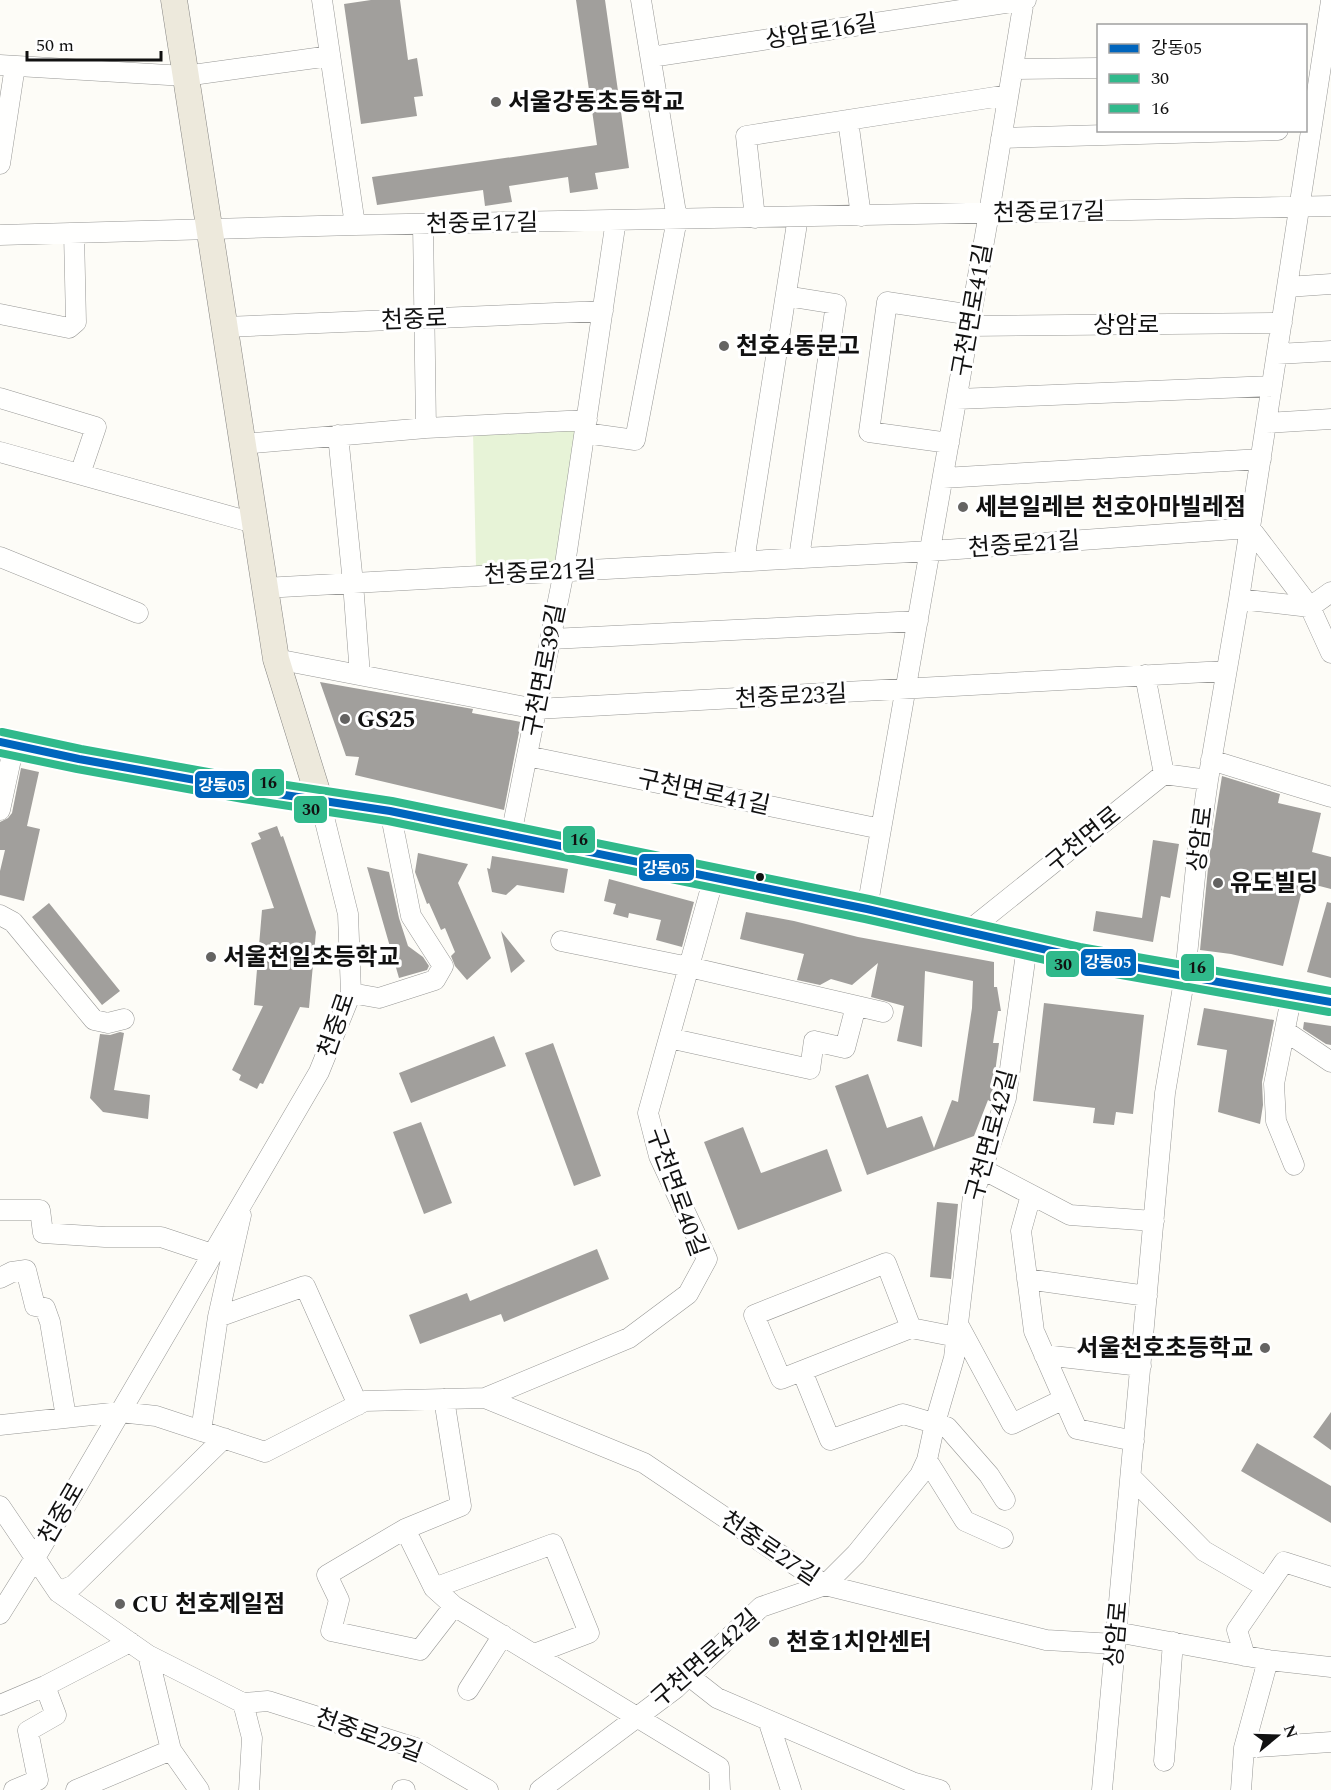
<svg xmlns="http://www.w3.org/2000/svg" width="1331" height="1790" viewBox="0 0 1331 1790" font-family="Spectral,'Noto Sans KR',serif">
	<rect width="100%" height="100%" fill="#fdfcf7"/>
	<path fill="#e7f3d7" d="M576 429 557 564 476 566 473 432Z"/>
	<path fill="#a19f9c" d="M371 0H400L408 60 417 58 423 96 414 97 417 116 361 124 344 4Z
		M576 0H605L629 168 595 173 598 189 570 193 568 177 509 186 512 202 485 206 483 190 377 205 372 177 597 145Z
		M320 682 473 709 472 713 521 722 504 810 355 775 359 757 346 756Z
		M21 768 39 772 27 826 40 829 24 901 0 895V871L5 850H0V822L8 818 12 813Z
		M1222 776 1280 794 1278 803 1321 813 1312 852 1331 857V889L1304 882 1283 966 1231 954 1200 950 1209 858Z
		M277 826 281 837 283 836 316 932 309 1008 300 1007 263 1084 260 1083 257 1089 239 1080 241 1075 232 1070 263 1006 254 1005 262 910 274 908 251 843 261 839 258 833Z
		M1153 840 1179 844 1170 898 1161 896 1153 942 1093 931 1096 911 1142 918Z
		M418 853 468 864 458 883 491 958 467 980 455 966 451 956 455 952 445 928 441 930 429 903 427 904 415 872Z
		M492 856 568 869 564 893 517 885 506 895 492 892 487 868 490 869Z
		M367 867 389 872 399 918 408 946 423 957 429 966 427 970 399 978Z
		M609 879 694 902 682 947 656 940 661 920 629 913 628 918 613 914 616 904 604 901Z
		M1327 902 1331 903V978L1307 972Z
		M49 903 120 991 102 1005 32 917Z
		M746 912 794 921 858 937 994 962V987H997L1001 1011H998L993 1043H999L991 1102 988 1100 974 1136 867 1175 835 1086 868 1074 887 1128 922 1116 934 1148 952 1100 958 1102 972 1008 973 981 925 971 922 1047 897 1041 904 1006 871 997 878 963 852 985 831 979 820 985 797 980 804 954 740 939Z
		M501 931 525 961 511 973Z
		M1044 1003 1144 1015 1133 1114 1116 1112 1114 1125 1093 1123 1095 1108 1033 1101Z
		M1204 1008 1274 1020 1262 1082 1263 1105 1260 1124 1218 1112 1227 1050 1197 1045Z
		M1304 1022 1331 1026V1045L1326 1044 1303 1029Z
		M120 1032 124 1033 114 1090 150 1095 148 1119 103 1112 90 1098 100 1034 110 1035Z
		M494 1036 506 1066 411 1103 399 1073Z
		M553 1043 601 1176 574 1186 525 1053Z
		M421 1122 452 1203 424 1214 393 1132Z
		M743 1127 761 1173 827 1149 842 1191 738 1230 704 1142Z
		M937 1202 958 1204 951 1279 930 1277Z
		M597 1249 609 1279 504 1322 501 1314 420 1344 409 1315 467 1293 470 1301Z
		M1331 1412V1450L1313 1437Z
		M1257 1443 1331 1486V1523L1241 1471Z"/>
	<g fill="none" stroke-linecap="round" stroke-linejoin="round">
		<g stroke="#979795" stroke-width="21">
			<path id="minor" d="M322 0 355 225
				M651 57 1026 0
				M0 65 185 76 330 56
				M1013 69 1098 68
				M848 120 861 216
				M1001 138 1278 130
				M0 164 15 66
				M755 218 746 136 1008 95
				M423 224 426 428
				M0 235 355 225 1331 206
				M1287 287 1331 284
				M786 296 836 304 799 558
				M0 314 69 328 76 322 74 233
				M969 326 1282 323
				M224 327 603 311
				M1277 354 1331 351
				M0 398 96 427 80 474
				M957 399 1272 386
				M1266 423 1331 419
				M585 433 635 440 677 219 641 0
				M338 435 353 583 360 675
				M949 443 869 432 887 302 972 315
				M242 444 426 428 587 420
				M0 452 254 523
				M943 478 1261 459
				M0 557 138 613
				M744 561 798 217
				M264 588 930 551 1250 528 1310 607 1331 653
				M1239 599 1310 607 1331 592
				M551 639 918 621
				M276 659 536 709 1225 671
				M1145 675 1164 774
				M527 756 881 829
				M1211 760 1331 797
				M0 810 14 745
				M511 835 564 571 616 220
				M867 909 989 213 1024 0
				M0 915 13 922 94 1020 108 1023 124 1019
				M967 932 1164 774 1208 780
				M561 941 689 967 883 1012
				M351 993 379 998 435 980 443 966 411 916 390 811
				M1292 994 1274 1084 1276 1121 1294 1165
				M1285 1031 1331 1062
				M669 1038 810 1069 814 1041 845 1048 856 1006
				M982 1169 1070 1215 1154 1221
				M1031 1195 1021 1231 1034 1331 1077 1429 1134 1441
				M0 1210H40L43 1233 105 1237H161L212 1254
				M0 1278 12 1272 26 1270 35 1306 45 1308 50 1322 66 1417
				M1027 1279 1147 1296
				M218 1317 305 1286 358 1405
				M958 1324 1012 1424 1064 1399
				M911 1328 886 1263 754 1315 781 1379 911 1328 957 1337
				M1044 1355 1141 1366
				M802 1371 830 1440 903 1414 947 1427 989 1475 1005 1500
				M485 1398 629 1338 688 1294 707 1259 659 1156 648 1113 714 877
				M444 1399 461 1506 405 1529 327 1575 339 1600 331 1631 420 1650 454 1606
				M0 1425 120 1412 156 1416 265 1452 365 1401 485 1398 644 1463 825 1585 1046 1640 1115 1644
				M201 1431 218 1317 241 1215
				M927 1460 965 1521 1003 1538
				M1131 1477 1204 1551 1266 1587
				M0 1506 58 1592 148 1655 171 1750 199 1790
				M405 1529 434 1588 454 1606 719 1767 720 1790
				M434 1588 553 1544 589 1633 534 1654
				M58 1592 74 1585 224 1438
				M0 1614 35 1558 319 1072 351 993 348 914 320 801
				M1116 1632 1268 1660 1331 1667
				M148 1655 243 1703 252 1738 249 1790
				M1245 1656 1237 1630 1284 1562 1331 1577
				M689 1676 717 1698 912 1782 940 1790
				M468 1690 503 1635
				M243 1703 268 1701 416 1748 488 1790
				M0 1705 45 1686 130 1642
				M768 1720 791 1790
				M1244 1748 1331 1742
				M1164 1761 1173 1642
				M14 1790 38 1780 28 1731 56 1715 45 1686
				M76 1790 171 1750
				M402 1790H405
				M540 1790 676 1688 761 1607 825 1585 856 1554 920 1475 927 1460 935 1423 954 1358 973 1196 1006 1098 1027 946
				M1102 1790 1165 1093 1185 975 1197 857 1208 780 1239 599 1331 1
				M1241 1790 1244 1748 1268 1660"/>
		</g>
		<g stroke="#858482" stroke-width="27">
			<path id="major" d="M174 0 276 659 320 801
				M0 742 79 759 245 789 390 811 867 909 1078 957 1331 1002"/>
		</g>
		<use href="#minor" stroke="#fffffe" stroke-width="20"/>
		<use href="#major" stroke="#ede9dc" stroke-width="26"/>
		<g stroke="#fff" stroke-width="12">
			<path id="bus-1" d="M0 742 79 759 245 789 390 811 867 909 1078 957 1331 1002"/>
		</g>
		<g stroke="#fff" stroke-width="12">
			<path id="bus-2" d="M0 753 77 769 243 799 388 821 865 919 1076 967 1329 1012"/>
		</g>
		<g stroke="#fff" stroke-width="12">
			<path id="bus-3" d="M2 732 81 749 247 779 392 801 869 899 1080 947 1331 991"/>
		</g>
		<use href="#bus-1" stroke="#0065bd" stroke-width="8"/>
		<use href="#bus-2" stroke="#30b98b" stroke-width="8"/>
		<use href="#bus-3" stroke="#30b98b" stroke-width="8"/>
	</g>
	<g fill="#646362" stroke="#fff" stroke-width="2">
		<circle cx="496" cy="102" r="6"/>
		<circle cx="724" cy="346" r="6"/>
		<circle cx="963" cy="507" r="6"/>
		<circle cx="345" cy="719" r="6"/>
		<circle cx="1218" cy="883" r="6"/>
		<circle cx="211" cy="957" r="6"/>
		<circle cx="1265" cy="1348" r="6"/>
		<circle cx="120" cy="1604" r="6"/>
		<circle cx="774" cy="1642" r="6"/>
	</g>
	<circle fill="#111" stroke="#fff" stroke-width="2" cx="760" cy="877" r="5"/>
	<g text-anchor="middle" stroke-width="6" stroke-linejoin="round" paint-order="stroke">
		<g font-size="24" fill="#111" stroke="#fff">
			<text transform="translate(821 31) rotate(-9)" y="8">상암로16길</text>
			<text transform="translate(1049 212) rotate(-1)" y="8">천중로17길</text>
			<text transform="translate(482 223) rotate(-1)" y="8">천중로17길</text>
			<text transform="translate(972 310) rotate(-80)" y="8">구천면로41길</text>
			<text transform="translate(414 319) rotate(-2)" y="8">천중로</text>
			<text x="1126" y="333">상암로</text>
			<text transform="translate(1024 544) rotate(-4)" y="8">천중로21길</text>
			<text transform="translate(540 572) rotate(-3)" y="8">천중로21길</text>
			<text transform="translate(544 670) rotate(-79)" y="8">구천면로39길</text>
			<text transform="translate(791 696) rotate(-3)" y="8">천중로23길</text>
			<text transform="translate(704 792) rotate(12)" y="8">구천면로41길</text>
			<text transform="translate(1083 839) rotate(-39)" y="8">구천면로</text>
			<text transform="translate(1200 839) rotate(-83)" y="8">상암로</text>
			<text transform="translate(336 1025) rotate(-71)" y="8">천중로</text>
			<text transform="translate(991 1135) rotate(-75)" y="8">구천면로42길</text>
			<text transform="translate(677 1192) rotate(70)" y="8">구천면로40길</text>
			<text transform="translate(61 1513) rotate(-60)" y="8">천중로</text>
			<text transform="translate(770 1548) rotate(34)" y="8">천중로27길</text>
			<text transform="translate(1116 1634) rotate(-85)" y="8">상암로</text>
			<text transform="translate(705 1658) rotate(-41)" y="8">구천면로42길</text>
			<text transform="translate(369 1735) rotate(20)" y="8">천중로29길</text>
		</g>
		<g font-size="24" font-weight="bold" fill="#111" stroke="#fff" text-anchor="start">
			<text x="508" y="110">서울강동초등학교</text>
			<text x="736" y="354">천호4동문고</text>
			<text x="975" y="515">세븐일레븐 천호아마빌레점</text>
			<text x="357" y="727">GS25</text>
			<text x="1230" y="891">유도빌딩</text>
			<text x="223" y="965">서울천일초등학교</text>
			<text x="1253" y="1356" text-anchor="end">서울천호초등학교</text>
			<text x="132" y="1612">CU 천호제일점</text>
			<text x="786" y="1650">천호1치안센터</text>
		</g>
	</g>
	<g stroke="#fff" stroke-width="2">
		<rect x="251" y="768" width="34" height="29" rx="6" fill="#30b98b"/>
		<rect x="194" y="770" width="56" height="29" rx="6" fill="#0065bd"/>
		<rect x="293" y="795" width="35" height="29" rx="6" fill="#30b98b"/>
		<rect x="562" y="825" width="34" height="29" rx="6" fill="#30b98b"/>
		<rect x="638" y="853" width="57" height="29" rx="6" fill="#0065bd"/>
		<rect x="1080" y="948" width="57" height="29" rx="6" fill="#0065bd"/>
		<rect x="1045" y="950" width="35" height="28" rx="6" fill="#30b98b"/>
		<rect x="1180" y="953" width="35" height="29" rx="6" fill="#30b98b"/>
	</g>
	<g font-size="16" text-anchor="middle" font-weight="bold" fill="#fff">
		<text x="222" y="791">강동05</text>
		<text x="666" y="874">강동05</text>
		<text x="1108" y="968">강동05</text>
	</g>
	<g font-size="16" text-anchor="middle" font-weight="bold" fill="#111">
		<text x="268" y="788">16</text>
		<text x="311" y="815">30</text>
		<text x="579" y="845">16</text>
		<text x="1063" y="970">30</text>
		<text x="1197" y="973">16</text>
	</g>
	<rect x="1097" y="24" width="210" height="108" fill="#ffffff" stroke="#a0a0a0" stroke-width="1.5"/>
	<rect x="1109" y="44" width="30" height="9" fill="#0065bd" stroke="#a0a0a0" stroke-width="1.5"/>
	<text x="1151" y="54" font-size="18" fill="#111111">강동05</text>
	<rect x="1109" y="74" width="30" height="9" fill="#30b98b" stroke="#a0a0a0" stroke-width="1.5"/>
	<text x="1151" y="84" font-size="18" fill="#111111">30</text>
	<rect x="1109" y="104" width="30" height="9" fill="#30b98b" stroke="#a0a0a0" stroke-width="1.5"/>
	<text x="1151" y="114" font-size="18" fill="#111111">16</text>
	<g transform="translate(1277 1736) rotate(71)" stroke="#ffffff" stroke-width="4.5" paint-order="stroke">
	<path d="M0-4.5L10 22L0 15L-10 22Z" fill="#111111"/>
	<text y="-9" font-size="16" font-weight="bold" text-anchor="middle" fill="#111111">N</text>
	</g>
	<path d="M27 51v9h134v-9" fill="none" stroke="#111111" stroke-width="3"/>
	<text x="36" y="51" font-size="18" fill="#111111" stroke="#ffffff" stroke-width="4.5" paint-order="stroke">50 m</text>
</svg>
